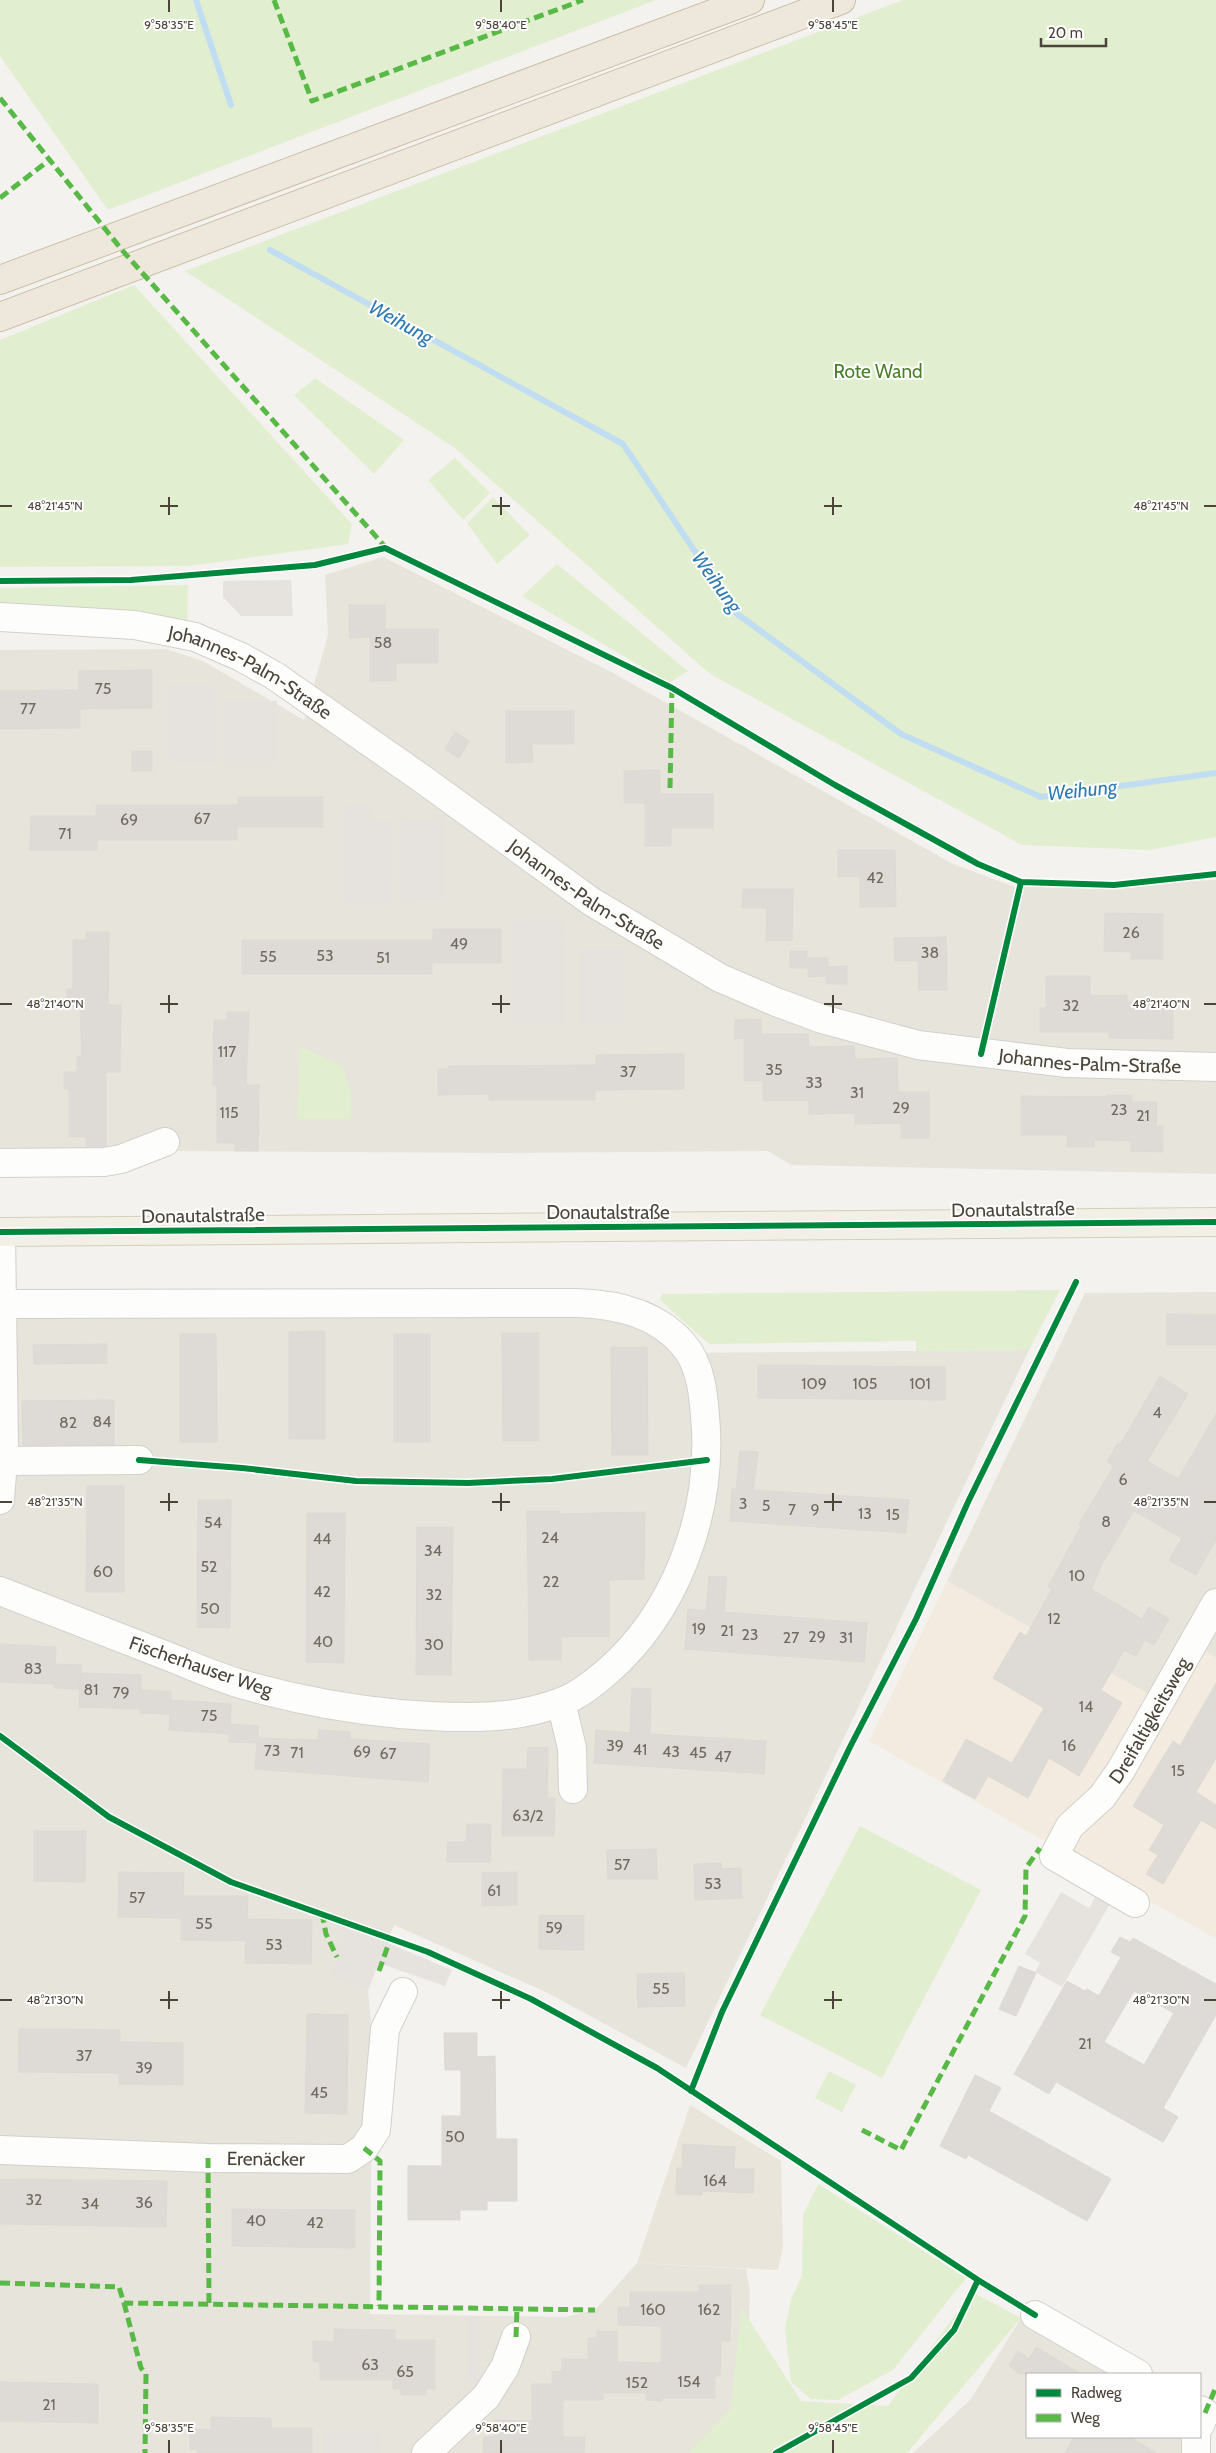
<svg xmlns="http://www.w3.org/2000/svg" width="1216" height="2453" viewBox="0 0 1216 2453" font-family="Cabin,sans-serif">
	<rect width="100%" height="100%" fill="#f4f2ee"/>
	<path fill="#e7e4dc" d="M383 557 613 673 953 864 1015 887 1216 880V1174L791 1165 768 1151 501 1153 0 1150V650L166 649 203 661 304 720 328 635 325 575Z
		M1216 1292V1658L1182 1636 1148 1694 947 1581 1085 1293Z
		M603 1314 666 1338 670 1353 1029 1350 686 2068 546 1992 394 1925 368 1990 372 2033 370 2314 565 2317 595 2310 637 2263 746 2269 750 2292 746 2422 701 2453H0V1318Z
		M1021 2318 1113 2374H1027V2437H1181L1183 2453H913L971 2399Z"/>
	<path fill="#f3ebdf" d="M947 1581 1168 1705 1200 1649 1216 1658V1939L869 1741Z"/>
	<path fill="#eae5da" d="M690 2105 781 2161 783 2249 778 2270 637 2263Z"/>
	<path fill="#e1eecf" d="M0 0H656L108 210 0 56Z
		M903 0H1216V837L1150 850 1022 845 710 674 455 448 185 271Z
		M134 285 352 524 348 544 189 566 0 567V340Z
		M315 378 404 440 374 474 294 395Z
		M455 458 490 493 463 520 428 480Z
		M493 497 530 535 497 564 467 523Z
		M557 564 688 671 669 683 522 596Z
		M188 585 187 623 83 608 0 607V588Z
		M300 1046 342 1066 351 1093V1119H297Z
		M1060 1290 1029 1350 916 1351V1341L709 1344 660 1300 662 1294Z
		M860 1826 981 1890 882 2078 760 2015Z
		M829 2071 856 2085 842 2112 815 2098Z
		M818 2184 966 2278 893 2370 838 2400 811 2399 791 2382 785 2328 791 2299 802 2276 803 2215Z
		M972 2292 1021 2318 907 2453H688L731 2409 741 2307 801 2401 888 2406Z"/>
	<path fill="#e6e3df" d="M291 580 293 616H241L223 597V581Z
		M169 684H214L215 764H170Z
		M224 701H277V766H224Z
		M371 803V820H392L394 903 345 905 343 804Z
		M444 818 446 901 402 902 401 819Z
		M564 921 565 1023H512V922Z
		M578 948H623L624 1022 579 1023Z
		M1061 1892 1089 1908 1097 1894 1111 1902 1062 1987 1035 1972 1040 1963 1025 1954Z
		M346 1930 390 1944 452 1970 445 1986 378 1963 368 1990 330 1977Z
		M466 2318H479L478 2382H466Z
		M324 2432 381 2433 380 2453H324Z"/>
	<g fill="none" stroke-linecap="round" stroke-linejoin="round">
		<path stroke="#c0ddf1" stroke-width="6" d="M196 0 231 105
			M270 250 623 444 736 613 901 734 1041 797 1216 773"/>
	</g>
	<path fill="#dedbd6" stroke="#dcd9d4" fill-rule="evenodd" d="M349 605H385V629H438V663H396V681H370V637L350 638Z
		M152 670V708L80 709V728L0 729V691L79 690V671Z
		M506 711H574V744H532L533 762 506 763Z
		M455 732 469 741 459 758 445 749Z
		M132 751H152V771H132Z
		M660 770V794H713V828H671V846H645V803H624V771Z
		M238 797H323V827H237V840H97V850H30L31 816H96V805H238Z
		M838 850H895L896 907H860V877H838Z
		M743 889H793L792 941H766L767 908H742Z
		M1105 913 1163 914V959H1131V952L1104 951Z
		M433 929H501V963H432V974H242V940H433Z
		M86 932H109L108 1005H121L120 1072H106V1146H86V1137H69V1089H64V1072H77V1056H82L80 1007H67V989H73V940H86Z
		M946 937 947 990H919L918 961H895L894 938Z
		M790 951H807V968H790Z
		M808 958H828V967L847 966V984H826V976L808 977Z
		M1046 976H1090V995H1127V1002H1173V1039L1109 1038V1032H1040V1008H1046Z
		M227 1012H249L246 1085H259L258 1151H235V1143H217V1085H213L214 1020H227Z
		M761 1019V1034H808L809 1047 854 1046 855 1059 897 1058 898 1092H929V1138H901V1123L855 1124V1113L809 1114V1101H763V1081H744V1038L735 1039V1020Z
		M684 1054V1089L595 1090V1100H489V1094L438 1095V1069H448V1066L596 1065V1055Z
		M1107 1095H1132V1102H1157L1156 1126H1163V1152L1131 1151V1141L1094 1140V1147H1067L1068 1135H1021V1096L1107 1097Z
		M1167 1314 1216 1315V1345H1167Z
		M325 1331V1439H289V1332Z
		M502 1333H539V1441H503Z
		M180 1334H216L217 1442H180Z
		M394 1334H430V1442H394Z
		M107 1344V1363L34 1364 33 1345Z
		M611 1347H647L648 1455H612Z
		M758 1365 945 1367V1400L758 1398Z
		M1160 1376 1188 1394 1147 1461 1178 1479 1216 1414V1540L1196 1575 1169 1560 1182 1538 1134 1511 1102 1564 1091 1589 1142 1619 1149 1607 1169 1619 1154 1645 1145 1640 1136 1656 1124 1650 1101 1690 1122 1703 1079 1776 1049 1758 1028 1798 988 1776 975 1799 943 1781 966 1739 1012 1763 1044 1708 993 1678 1020 1632 1026 1636 1052 1589 1048 1587 1081 1526 1079 1524 1114 1466 1107 1462 1118 1443 1120 1445Z
		M114 1400V1445H23L22 1401Z
		M740 1451 758 1452 753 1490 909 1500 906 1533 730 1521 732 1489H736Z
		M87 1486H124V1592H86Z
		M198 1500H231L230 1628 197 1627Z
		M527 1511H559V1514L645 1512 644 1579 609 1580V1637H561V1660H529Z
		M307 1513H345L344 1663 306 1662Z
		M417 1527H453L451 1675H416Z
		M709 1576 727 1577 724 1612 867 1623 864 1662 685 1649 688 1609 706 1611Z
		M0 1644 56 1647 55 1664 81 1665 80 1689 54 1688V1684L0 1682Z
		M81 1673 141 1675V1690L171 1692V1700L231 1704 230 1724 258 1726V1738L318 1740 319 1730 350 1732V1739L430 1744 428 1782 255 1769 257 1743 229 1742V1734L169 1730 170 1714 140 1713V1709L79 1707Z
		M1216 1683V1758L1196 1792 1216 1805V1829L1201 1820 1163 1884 1146 1874 1158 1855 1149 1850 1164 1825 1133 1806 1173 1741 1180 1746Z
		M632 1688 651 1689 650 1734 766 1741 764 1774 594 1763 596 1730 630 1733Z
		M528 1747H548L547 1798H555L554 1836H502L503 1769H527Z
		M467 1824H491L490 1862H447L448 1842H466Z
		M34 1831H86L85 1882 34 1881Z
		M656 1849 657 1879H608L607 1850Z
		M721 1863V1869L741 1868 742 1898 695 1900 694 1864Z
		M119 1872 184 1873 183 1896H248L247 1919 312 1920 311 1964 245 1963 246 1941 181 1940V1918L118 1917Z
		M517 1872V1905L482 1906V1873Z
		M539 1915H584V1950L539 1949Z
		M1120 1937 1130 1942 1133 1938 1216 1984V2015L1163 2108 1178 2117 1163 2142 1056 2082 1049 2094 1014 2074 1067 1981 1085 1991 1087 1989 1099 1996 1121 1957 1111 1952ZM1134 1991 1174 2013 1144 2065 1104 2042Z
		M1019 1966 1036 1973 1016 2016 999 2009Z
		M684 1973 685 2006 638 2007 637 1974Z
		M307 2014 348 2015 347 2114 305 2113Z
		M19 2029 120 2030V2042L183 2043V2085L119 2084V2073L18 2072Z
		M444 2033H477V2057L495 2056 496 2139H517V2201H487V2210H460V2220H408V2166H442V2116H461V2070H445Z
		M975 2075 1001 2088 989 2111 1111 2179 1087 2221 968 2155 966 2159 940 2146Z
		M683 2144 735 2147 734 2169H754L753 2193 702 2191V2195L676 2194 677 2168H682Z
		M0 2179 167 2181 166 2227 0 2224Z
		M232 2209 355 2210V2248L232 2246Z
		M699 2285H731L730 2341H721L720 2376H715V2398H662V2401L646 2400V2393H603V2400H563V2437H585L584 2453H483L484 2437H494V2420L532 2421V2384H552V2371H562V2359H588V2338H597V2331H617V2362L661 2363V2326L618 2325V2307H630V2292H699Z
		M334 2329 395 2330V2340H435V2389H426V2395H401V2389H393V2380H320V2362L313 2361V2341L334 2342Z
		M1036 2347 1081 2374H1020L1009 2366 1018 2351 1029 2359Z
		M0 2382 98 2384V2423L0 2421Z
		M211 2417 271 2418V2428H312V2453H197V2449H190V2429L211 2430Z
		M1074 2437H1130L1156 2453H1065Z"/>
	<g fill="none" stroke-linecap="round" stroke-linejoin="round">
		<g stroke="#d2d0cb" stroke-width="30">
			<g id="minor">
				<path id="s1" d="M0 617 135 625 195 637 241 657 275 676 421 778 592 902 720 978 776 1002 822 1019 918 1045 1067 1063 1216 1067"/>
				<path d="M0 1163 104 1162 121 1159 165 1142"/>
				<path d="M0 1304 577 1303C616 1304 656 1313 683 1344 703 1367 704 1401 706 1430 710 1518 675 1612 608 1671 594 1683 578 1696 561 1702 545 1708 524 1713 507 1715 471 1719 436 1717 400 1714 346 1709 293 1699 241 1684 214 1676 188 1664 162 1654 108 1633 54 1612 0 1591"/>
				<path d="M3 1461 139 1460"/>
				<path d="M0 1500 4 1447 1 1232"/>
				<path d="M561 1702 572 1748 573 1789"/>
				<path id="s2" d="M1135 1903 1054 1856 1070 1826 1102 1797 1121 1770 1216 1603"/>
				<path id="s3" d="M0 2150 208 2158 348 2159 364 2148 376 2130 385 2029 403 1992"/>
				<path d="M1035 2315 1138 2374"/>
				<path d="M1200 2410 1205 2413 1200 2425"/>
				<path d="M1196 2437V2453"/>
				<path d="M426 2453 486 2397 505 2367 516 2337"/>
			</g>
		</g>
		<g stroke="#d6cebb" stroke-width="30">
			<path id="major" d="M0 1232 1216 1222"/>
		</g>
		<g stroke="#ccbfa9" stroke-width="30">
			<path id="highway" d="M0 280 750 0
				M0 317 841 0"/>
		</g>
		<use href="#minor" stroke="#fdfdfc" stroke-width="28"/>
		<use href="#major" stroke="#f2efe6" stroke-width="28"/>
		<use href="#highway" stroke="#ede8db" stroke-width="28"/>
		<path stroke="#58b947" stroke-width="5" stroke-dasharray="10 5" stroke-linecap="butt" d="M274 0 312 101 583 0
			M0 98 122 250 387 549
			M0 198 48 161
			M670 788 672 688
			M322 1913 326 1934 337 1957
			M379 1971 391 1937
			M862 2130 901 2150 1025 1916 1026 1868 1040 1848
			M364 2148 380 2161 379 2306
			M208 2158 209 2303
			M0 2283 119 2287 124 2303 595 2310
			M124 2303 141 2368 146 2374 145 2453
			M516 2337 517 2308
			M1205 2413 1216 2387"/>
		<g stroke="#fff" stroke-width="9">
			<path id="cycleway" d="M0 581 131 580 315 565 385 548 672 688 835 785 978 864 1021 882 1114 885 1216 874
				M981 1054 1021 882
				M0 1232 1216 1222
				M139 1460 242 1468 356 1481 468 1483 552 1479 707 1460
				M0 1736 109 1817 231 1882 428 1952 531 1999 657 2068 978 2280 1035 2315
				M691 2091 722 2012 850 1747 916 1619 968 1502 1076 1282
				M776 2453 911 2378 954 2330 978 2280"/>
		</g>
		<use href="#cycleway" stroke="#00873e" stroke-width="6"/>
	</g>
	<path fill="none" stroke="#4b4439" stroke-width="2" d="M169 0V12M501 0V12M833 0V12M169 497V515M501 497V515M833 497V515M0 506H12M160 506H178M492 506H510M824 506H842M1204 506H1216M169 995V1013M501 995V1013M833 995V1013M0 1004H12M160 1004H178M492 1004H510M824 1004H842M1204 1004H1216M169 1493V1511M501 1493V1511M833 1493V1511M0 1502H12M160 1502H178M492 1502H510M824 1502H842M1204 1502H1216M169 1991V2009M501 1991V2009M833 1991V2009M0 2000H12M160 2000H178M492 2000H510M824 2000H842M1204 2000H1216M169 2440V2453M501 2440V2453M833 2440V2453"/>
	<g text-anchor="middle" stroke-width="4" stroke-linejoin="round" paint-order="stroke">
		<g font-size="16" fill="#706a61">
			<text x="383" y="648">58</text>
			<text x="103" y="694">75</text>
			<text x="28" y="714">77</text>
			<text x="202" y="824">67</text>
			<text x="129" y="825">69</text>
			<text x="65" y="839">71</text>
			<text x="875" y="883">42</text>
			<text x="1131" y="938">26</text>
			<text x="459" y="949">49</text>
			<text x="930" y="958">38</text>
			<text x="325" y="961">53</text>
			<text x="268" y="962">55</text>
			<text x="383" y="963">51</text>
			<text x="1071" y="1011">32</text>
			<text x="227" y="1057">117</text>
			<text x="774" y="1075">35</text>
			<text x="628" y="1077">37</text>
			<text x="814" y="1088">33</text>
			<text x="857" y="1098">31</text>
			<text x="901" y="1113">29</text>
			<text x="1119" y="1115">23</text>
			<text x="229" y="1118">115</text>
			<text x="1143" y="1121">21</text>
			<text x="814" y="1389">109</text>
			<text x="865" y="1389">105</text>
			<text x="920" y="1389">101</text>
			<text x="1157" y="1418">4</text>
			<text x="102" y="1427">84</text>
			<text x="68" y="1428">82</text>
			<text x="1123" y="1485">6</text>
			<text x="743" y="1509">3</text>
			<text x="766" y="1511">5</text>
			<text x="792" y="1515">7</text>
			<text x="815" y="1515">9</text>
			<text x="865" y="1519">13</text>
			<text x="893" y="1520">15</text>
			<text x="1106" y="1527">8</text>
			<text x="213" y="1528">54</text>
			<text x="550" y="1543">24</text>
			<text x="322" y="1544">44</text>
			<text x="433" y="1556">34</text>
			<text x="209" y="1572">52</text>
			<text x="103" y="1577">60</text>
			<text x="1077" y="1581">10</text>
			<text x="551" y="1587">22</text>
			<text x="322" y="1597">42</text>
			<text x="434" y="1600">32</text>
			<text x="210" y="1614">50</text>
			<text x="1054" y="1624">12</text>
			<text x="699" y="1634">19</text>
			<text x="727" y="1636">21</text>
			<text x="750" y="1640">23</text>
			<text x="817" y="1642">29</text>
			<text x="791" y="1643">27</text>
			<text x="846" y="1643">31</text>
			<text x="323" y="1647">40</text>
			<text x="434" y="1650">30</text>
			<text x="33" y="1674">83</text>
			<text x="91" y="1695">81</text>
			<text x="121" y="1698">79</text>
			<text x="1086" y="1712">14</text>
			<text x="209" y="1721">75</text>
			<text x="615" y="1751">39</text>
			<text x="1069" y="1751">16</text>
			<text x="640" y="1755">41</text>
			<text x="272" y="1756">73</text>
			<text x="362" y="1757">69</text>
			<text x="671" y="1757">43</text>
			<text x="297" y="1758">71</text>
			<text x="698" y="1758">45</text>
			<text x="388" y="1759">67</text>
			<text x="723" y="1762">47</text>
			<text x="1178" y="1776">15</text>
			<text x="528" y="1821">63/2</text>
			<text x="622" y="1870">57</text>
			<text x="713" y="1889">53</text>
			<text x="494" y="1896">61</text>
			<text x="137" y="1903">57</text>
			<text x="204" y="1929">55</text>
			<text x="554" y="1933">59</text>
			<text x="274" y="1950">53</text>
			<text x="661" y="1994">55</text>
			<text x="1085" y="2049">21</text>
			<text x="84" y="2061">37</text>
			<text x="144" y="2073">39</text>
			<text x="319" y="2098">45</text>
			<text x="455" y="2142">50</text>
			<text x="715" y="2186">164</text>
			<text x="34" y="2205">32</text>
			<text x="144" y="2208">36</text>
			<text x="90" y="2209">34</text>
			<text x="256" y="2226">40</text>
			<text x="315" y="2228">42</text>
			<text x="653" y="2315">160</text>
			<text x="709" y="2315">162</text>
			<text x="370" y="2370">63</text>
			<text x="405" y="2377">65</text>
			<text x="689" y="2387">154</text>
			<text x="637" y="2388">152</text>
			<text x="49" y="2410">21</text>
		</g>
		<g font-size="19" fill="#4a7f2a" stroke="#fff">
			<text x="878" y="378">Rote Wand</text>
		</g>
		<g font-size="19" fill="#4b4439" stroke="#fff">
			<text dy="7" stroke="none"><textPath href="#s1" startOffset="261">Johannes-Palm-Straße</textPath></text>
			<text dy="7" stroke="none"><textPath href="#s1" startOffset="666">Johannes-Palm-Straße</textPath></text>
			<text dy="7" stroke="none"><textPath href="#s1" startOffset="1206">Johannes-Palm-Straße</textPath></text>
			<text transform="translate(1013 1209) rotate(-1)" y="7">Donautalstraße</text>
			<text x="608" y="1219">Donautalstraße</text>
			<text transform="translate(203 1215) rotate(-1)" y="7">Donautalstraße</text>
			<text transform="translate(201 1666) rotate(19)" y="7">Fischerhauser Weg</text>
			<text dy="7" stroke="none"><textPath href="#s2" startOffset="261">Dreifaltigkeitsweg</textPath></text>
			<text dy="7" stroke="none"><textPath href="#s3" startOffset="266">Erenäcker</textPath></text>
		</g>
		<g font-size="20" font-style="italic" fill="#2e7ab2" stroke="#fff">
			<text transform="translate(401 322) rotate(29)" y="7">Weihung</text>
			<text transform="translate(717 582) rotate(54)" y="7">Weihung</text>
			<text transform="translate(1082 790) rotate(-6)" y="7">Weihung</text>
		</g>
	</g>
	<g font-size="12" text-anchor="middle" fill="#4b4439" stroke="#fff" stroke-width="4" stroke-linejoin="round" paint-order="stroke">
		<text x="169" y="29">9°58'35"E</text>
		<text x="501" y="29">9°58'40"E</text>
		<text x="833" y="29">9°58'45"E</text>
		<text x="55" y="510">48°21'45"N</text>
		<text x="1161" y="510">48°21'45"N</text>
		<text x="55" y="1008">48°21'40"N</text>
		<text x="1161" y="1008">48°21'40"N</text>
		<text x="55" y="1506">48°21'35"N</text>
		<text x="1161" y="1506">48°21'35"N</text>
		<text x="55" y="2004">48°21'30"N</text>
		<text x="1161" y="2004">48°21'30"N</text>
		<text x="169" y="2432">9°58'35"E</text>
		<text x="501" y="2432">9°58'40"E</text>
		<text x="833" y="2432">9°58'45"E</text>
	</g>
	<rect x="1026" y="2373" width="175" height="65" fill="#ffffff" stroke="#b7b4b0"/>
	<rect x="1036" y="2389" width="25" height="8" fill="#00873e" stroke="#b7b4b0"/>
	<text x="1071" y="2398" font-size="15" fill="#4b4439">Radweg</text>
	<rect x="1036" y="2414" width="25" height="8" fill="#58b947" stroke="#b7b4b0"/>
	<text x="1071" y="2423" font-size="15" fill="#4b4439">Weg</text>
	<path d="M1041 38v8h65v-8" fill="none" stroke="#4b4439" stroke-width="2.5"/>
	<text x="1048" y="38" font-size="15" fill="#4b4439" stroke="#ffffff" stroke-width="4" paint-order="stroke">20 m</text>
</svg>
